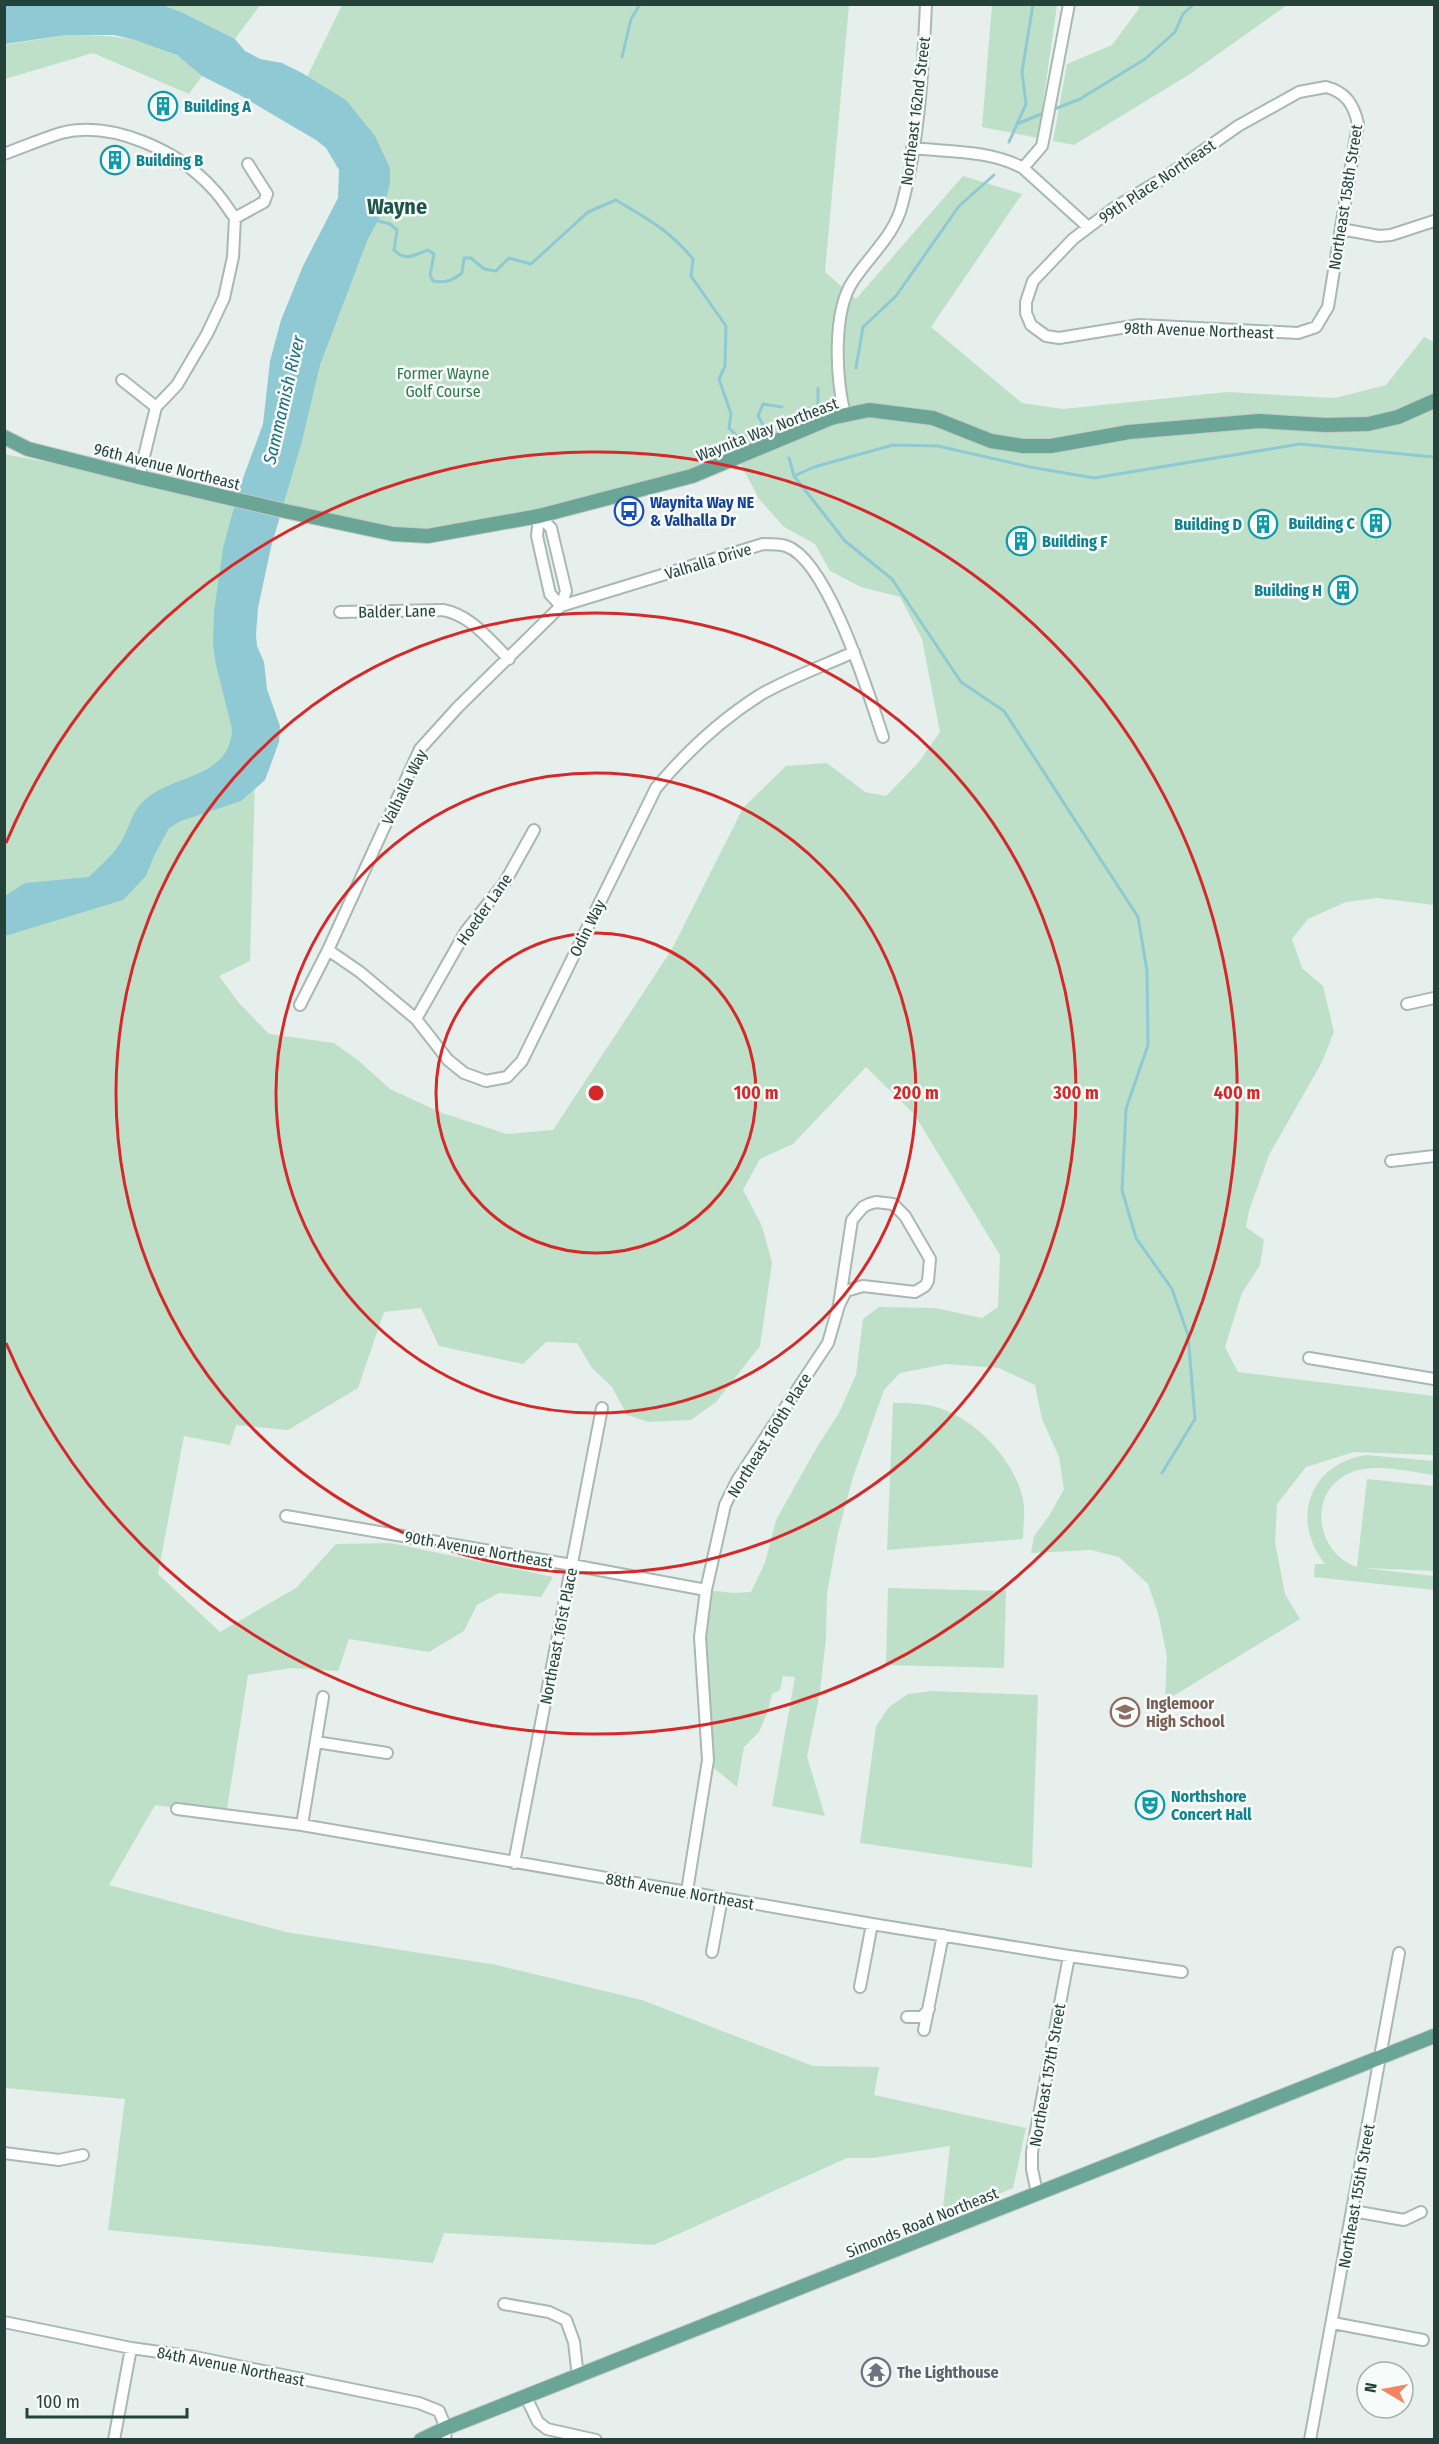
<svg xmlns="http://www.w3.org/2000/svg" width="1439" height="2444" viewBox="0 0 1439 2444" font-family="'Fira Sans Condensed',sans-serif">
	<rect width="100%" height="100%" fill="#e6efeb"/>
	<path fill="#bfe0c8" d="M1140 4 1287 5 1190 74 1074 145 1053 141 1067 64 1112 45 1138 10Z
		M159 5H260L235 39 181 12Z
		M342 5H849L825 272 856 299 963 176 1022 194 931 327 1022 403 1063 409 1227 392 1335 398 1386 385 1424 337 1434 342V905L1378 898 1346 902 1308 919 1292 939 1302 968 1323 986 1334 1032 1322 1062 1269 1155 1249 1211 1246 1227 1264 1240 1260 1265 1242 1293 1225 1347 1238 1372 1434 1396V1455L1354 1452 1306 1467 1277 1504 1275 1542 1285 1594 1300 1619 1165 1701 1167 1656 1158 1613 1148 1584 1119 1557 1091 1550 1031 1553 1034 1536 1049 1516 1064 1489 1059 1457 1042 1419 1035 1385 999 1368 946 1364 900 1373 884 1390 853 1477 838 1533 827 1593 826 1638 820 1692 807 1757 825 1816 772 1806 795 1677 783 1676 780 1690 772 1694 767 1713 759 1732 744 1747 737 1787 708 1763 700 1637 706 1590 734 1593 751 1592 765 1563 776 1520 817 1447 839 1413 856 1375 863 1319 879 1307 935 1308 982 1318 998 1307 1000 1255 914 1114 866 1067 793 1144 760 1159 743 1190 762 1226 772 1263 760 1346 716 1402 691 1420 649 1422 627 1415 612 1387 592 1368 577 1343 546 1342 523 1364 439 1346 421 1308 384 1312 358 1388 288 1430 236 1425 230 1445 184 1436 158 1574 220 1632 296 1588 336 1544 391 1543 553 1577 541 1597 499 1593 477 1605 464 1631 429 1652 349 1639 338 1671 291 1668 248 1675 226 1815 155 1805 109 1885 286 1932 497 1965 642 2000 813 2066 879 2067 874 2095 1026 2128 1013 2188 942 2216 950 2146 873 2158H847L654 2245 444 2233 433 2263 108 2230 125 2099 5 2088 4 454 259 502 249 563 256 746 250 961 219 976 239 1003 269 1034 334 1043 359 1061 390 1089 442 1113 507 1134 553 1130 672 949 743 808 786 766 827 763 865 792 886 796 918 763 940 732 922 639 900 597 861 587 830 571 815 544 784 527 759 499 737 457 693 476 428 536 261 502 344 219 351 144 307 77Z
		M992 5H1057L1038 138 982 127Z
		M66 35C104 35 141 36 176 55 185 60 194 69 202 76L189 94 93 53 5 79 4 45Z
		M893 1403C908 1403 924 1403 939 1408 977 1419 1020 1466 1024 1506 1025 1516 1023 1528 1023 1539L887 1550Z
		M1366 1455 1434 1461V1475C1410 1472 1376 1463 1352 1472 1307 1490 1314 1552 1357 1567L1367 1479 1434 1486V1571L1363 1568 1434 1576V1590L1314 1577 1315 1564H1325C1290 1520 1309 1464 1366 1455Z
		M888 1588 1006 1591 1004 1668 886 1665Z
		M932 1691 1038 1695 1032 1868 860 1843 876 1726 889 1707 908 1694Z"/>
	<path fill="#8ec9d4" d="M159 4 181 12 235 39 245 51 260 59 282 63 302 73 346 100 375 136 390 168V183L383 211 367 241 320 365 302 441 271 547 258 608 256 635 257 646 264 662 267 689 280 726 279 742 265 780 241 801 181 821 169 828 154 856 146 876 123 900 5 936V896L25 883 89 877C100 866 113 855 121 842 128 831 131 815 140 805 166 773 230 782 232 729L216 665 213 645 214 612 223 548 239 489 263 424 270 361 281 320 303 266 338 198 339 170 326 148 316 140 238 94 202 76 177 55 135 40 114 35H66L5 44 4 5Z"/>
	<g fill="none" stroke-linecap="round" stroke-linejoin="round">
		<path stroke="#8ec9d4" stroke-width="3" d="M622 57 631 19 640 4
			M1052 110 1080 99 1145 59 1175 32 1183 14 1194 4
			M1017 124 1046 112
			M1009 142 1026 104 1022 72 1033 4
			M375 220 390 224 397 230 394 250C406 262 414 255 428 250L434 254 430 275 433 281C445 283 452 281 462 273L464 258H471L484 269 496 271 509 258 531 264 588 212 616 200C649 220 668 229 693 259L691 276 726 326 725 366 719 379 731 414 729 428 737 436H753L766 430 758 416 763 404 782 407
			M856 368 863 327 896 296 959 206 994 175
			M810 409 818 407V388
			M789 458 794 476 845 541 892 579 961 682 1004 711 1138 917 1147 971 1148 1045 1126 1109 1122 1190 1136 1238 1172 1289 1188 1335 1195 1419 1162 1473
			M794 476 814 467 893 445 938 446 1030 467 1094 478 1300 444 1434 457"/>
		<g stroke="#a8b8b2" stroke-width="14">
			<path id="minor" d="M1326 87C1346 92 1354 105 1358 124L1328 307 1316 327 1298 333 1139 325 1059 338 1046 336 1031 325 1026 313V302L1033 281 1073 239 1114 208 1167 176 1238 126 1299 92Z
				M912 148C949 152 990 150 1023 168L1088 227
				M4 154C23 147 42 139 61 133 112 120 179 151 213 189 222 198 228 209 235 218L233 257 224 298 207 334 177 385 156 407 139 477
				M1023 168 1042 146 1044 136 1069 4
				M235 218 264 202 267 194 248 164
				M1341 229 1379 236 1391 235 1434 221
				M122 380 156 407
				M845 415C836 379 832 312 853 281 870 255 894 236 902 205 919 141 923 70 926 4
				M539 516 537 536 550 594 561 606
				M561 606 763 544C770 544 780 544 786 546 828 560 869 695 883 737
				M340 612 443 610C471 615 489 640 509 659
				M328 950 360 972 416 1019 448 1060 464 1073 486 1081 507 1077 522 1061 656 788C687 751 719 721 760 695 789 678 823 666 854 652
				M1407 1004 1434 998
				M300 1005 328 950 420 749 458 707 561 606 566 591 551 528 539 516
				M416 1019 466 931 505 882 534 830
				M1391 1161 1434 1156
				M1309 1358 1434 1379
				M286 1516 572 1565 706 1590
				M316 1742 387 1753
				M177 1809 302 1825 872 1924 1069 1956 1182 1972
				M302 1825 323 1697
				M514 1863 602 1408
				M687 1891 708 1760 700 1637 706 1590 725 1505 738 1479 828 1343 839 1305 852 1220 863 1207 869 1204 876 1202 893 1204 905 1216 930 1259 928 1281 925 1286 915 1292 863 1286 846 1291 839 1305
				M712 1952 722 1898
				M860 1987 872 1924
				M907 2017H922L929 2009
				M924 2030 943 1935
				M4 2153 59 2160 83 2155
				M1037 2193 1032 2169V2152L1069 1956
				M1353 2211 1404 2220 1421 2212
				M504 2304 549 2312 566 2320 574 2342 578 2377
				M4 2322 131 2348 195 2357 419 2403 439 2411 446 2428 445 2440
				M1333 2323 1423 2340
				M526 2397 538 2422 547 2429 596 2440
				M114 2440 131 2348
				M1310 2440 1399 1953"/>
		</g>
		<g stroke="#c2cac8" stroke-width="16">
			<path id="major" d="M4 437 28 449 139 477 285 511 393 534 428 536 539 516 692 476 831 418 869 410 933 418 991 441 1023 446H1051L1129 432 1259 421 1326 425 1368 424 1398 417 1434 401
				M421 2440 446 2428 1434 2036"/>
		</g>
		<use href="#minor" stroke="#fff" stroke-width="10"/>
		<use href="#major" stroke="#6aa596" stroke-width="14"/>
	</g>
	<g fill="none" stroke="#d62828" stroke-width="3">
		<circle cx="596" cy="1093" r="160"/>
		<circle cx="596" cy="1093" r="320"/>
		<circle cx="596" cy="1093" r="480"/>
		<path d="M6 843A641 641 0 1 1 6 1343"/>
	</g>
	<defs>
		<g id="building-ring" transform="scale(1.5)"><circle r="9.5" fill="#f7fbf9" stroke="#0f9aa8" stroke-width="1.5"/><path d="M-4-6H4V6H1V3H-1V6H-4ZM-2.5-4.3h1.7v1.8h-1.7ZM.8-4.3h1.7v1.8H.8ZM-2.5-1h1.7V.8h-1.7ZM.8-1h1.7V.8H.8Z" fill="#0f9aa8"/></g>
		<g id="bus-ring" transform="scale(1.5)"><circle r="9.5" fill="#f7fbf9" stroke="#1a4fb4" stroke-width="1.5"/><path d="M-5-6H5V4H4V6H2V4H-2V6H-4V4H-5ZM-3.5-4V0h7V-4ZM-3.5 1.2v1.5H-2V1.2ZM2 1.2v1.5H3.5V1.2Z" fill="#1a4fb4"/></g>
		<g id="school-ring" transform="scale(1.5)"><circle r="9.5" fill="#f7fbf9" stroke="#8d6e63" stroke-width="1.5"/><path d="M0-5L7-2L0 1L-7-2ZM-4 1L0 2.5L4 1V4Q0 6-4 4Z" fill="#8d6e63"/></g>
		<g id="theatre-ring" transform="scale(1.5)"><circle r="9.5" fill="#f7fbf9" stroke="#0f9aa8" stroke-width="1.5"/><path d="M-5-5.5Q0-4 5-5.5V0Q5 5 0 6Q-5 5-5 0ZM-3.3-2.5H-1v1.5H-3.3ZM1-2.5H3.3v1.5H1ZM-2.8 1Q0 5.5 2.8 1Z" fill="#0f9aa8"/></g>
		<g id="temple-ring" transform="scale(1.5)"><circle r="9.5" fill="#f7fbf9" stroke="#6b7280" stroke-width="1.5"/><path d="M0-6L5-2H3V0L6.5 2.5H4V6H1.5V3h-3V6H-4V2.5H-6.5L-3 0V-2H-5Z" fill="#6b7280"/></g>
	</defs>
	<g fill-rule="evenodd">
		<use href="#building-ring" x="163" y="106"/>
		<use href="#building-ring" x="115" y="160"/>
		<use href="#bus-ring" x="629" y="511"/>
		<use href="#building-ring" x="1376" y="523"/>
		<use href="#building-ring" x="1263" y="524"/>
		<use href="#building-ring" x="1021" y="541"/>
		<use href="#building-ring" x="1343" y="590"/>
		<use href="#school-ring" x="1125" y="1712"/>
		<use href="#theatre-ring" x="1150" y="1805"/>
		<use href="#temple-ring" x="876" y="2372"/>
	</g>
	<g text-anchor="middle" stroke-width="5" stroke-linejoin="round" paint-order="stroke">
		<g font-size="16" font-weight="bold" fill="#0d838f" stroke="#f7fbf9" text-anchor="start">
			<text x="184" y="112">Building A</text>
			<text x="136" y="166">Building B</text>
			<text x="1355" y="529" text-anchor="end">Building C</text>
			<text x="1242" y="530" text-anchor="end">Building D</text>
			<text x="1042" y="547">Building F</text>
			<text x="1322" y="596" text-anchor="end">Building H</text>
			<text x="1171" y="1802">Northshore<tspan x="1171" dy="18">Concert Hall</tspan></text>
		</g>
		<g font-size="16" fill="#24423a" stroke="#f7fbf9">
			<text transform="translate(915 111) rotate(-83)" y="6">Northeast 162nd Street</text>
			<text transform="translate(1157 181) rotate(-34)" y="6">99th Place Northeast</text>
			<text transform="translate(1345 197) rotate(-81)" y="6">Northeast 158th Street</text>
			<text transform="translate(1199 330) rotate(2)" y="6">98th Avenue Northeast</text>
			<text transform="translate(767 429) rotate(-21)" y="6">Waynita Way Northeast</text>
			<text transform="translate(167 466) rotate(14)" y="6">96th Avenue Northeast</text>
			<text transform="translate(708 561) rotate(-17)" y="6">Valhalla Drive</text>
			<text transform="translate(397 611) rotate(-1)" y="6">Balder Lane</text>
			<text transform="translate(404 787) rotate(-64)" y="6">Valhalla Way</text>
			<text transform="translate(484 909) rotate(-55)" y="6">Hoeder Lane</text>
			<text transform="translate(587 928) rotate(-64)" y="6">Odin Way</text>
			<text transform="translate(769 1435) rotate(-58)" y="6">Northeast 160th Place</text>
			<text transform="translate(479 1549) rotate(10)" y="6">90th Avenue Northeast</text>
			<text transform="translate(558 1636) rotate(-79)" y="6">Northeast 161st Place</text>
			<text transform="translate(680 1891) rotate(10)" y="6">88th Avenue Northeast</text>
			<text transform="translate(1047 2075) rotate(-80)" y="6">Northeast 157th Street</text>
			<text transform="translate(1356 2196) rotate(-80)" y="6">Northeast 155th Street</text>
			<text transform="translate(922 2222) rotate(-22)" y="6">Simonds Road Northeast</text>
			<text transform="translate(231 2366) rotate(11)" y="6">84th Avenue Northeast</text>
		</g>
		<g font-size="16" fill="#2d7a4b" stroke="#f7fbf9">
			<text x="443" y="379">Former Wayne<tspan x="443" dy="18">Golf Course</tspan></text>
		</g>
		<g font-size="16" font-weight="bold" fill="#164399" stroke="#f7fbf9" text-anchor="start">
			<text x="650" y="508">Waynita Way NE<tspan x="650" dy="18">&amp; Valhalla Dr</tspan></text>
		</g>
		<g font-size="16" font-weight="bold" fill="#785e54" stroke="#f7fbf9" text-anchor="start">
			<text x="1146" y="1709">Inglemoor<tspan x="1146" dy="18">High School</tspan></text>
		</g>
		<g font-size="16" font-weight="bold" fill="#5b616d" stroke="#f7fbf9" text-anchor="start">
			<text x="897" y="2378">The Lighthouse</text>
		</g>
		<g font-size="18" font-style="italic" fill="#1c6f80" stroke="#f7fbf9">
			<text transform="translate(284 400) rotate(-77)" y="6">Sammamish River</text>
		</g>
		<g font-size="22" font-weight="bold" fill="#1f5548" stroke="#f7fbf9">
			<text x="397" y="214">Wayne</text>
		</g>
	</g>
	<circle cx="596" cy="1093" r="9" fill="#d62828" stroke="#f7fbf9" stroke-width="3"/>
	<g font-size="18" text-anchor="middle" font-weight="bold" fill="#d62828" stroke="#f7fbf9" stroke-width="5" stroke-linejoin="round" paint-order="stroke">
		<text x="756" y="1099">100 m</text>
		<text x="916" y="1099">200 m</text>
		<text x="1076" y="1099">300 m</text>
		<text x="1237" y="1099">400 m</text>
	</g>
	<rect width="1439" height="2444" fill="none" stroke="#24423a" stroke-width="12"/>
	<g transform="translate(1385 2390) rotate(280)"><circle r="28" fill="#f7fbf9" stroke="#a3b1ad" stroke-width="1.5"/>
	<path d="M0-4.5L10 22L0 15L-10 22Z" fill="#f4845f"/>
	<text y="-9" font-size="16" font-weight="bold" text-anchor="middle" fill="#24423a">N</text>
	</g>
	<path d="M27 2408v9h160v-9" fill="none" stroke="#24423a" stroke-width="3"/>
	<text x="36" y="2408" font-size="18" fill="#24423a" stroke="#f7fbf9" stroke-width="4.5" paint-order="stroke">100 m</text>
</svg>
